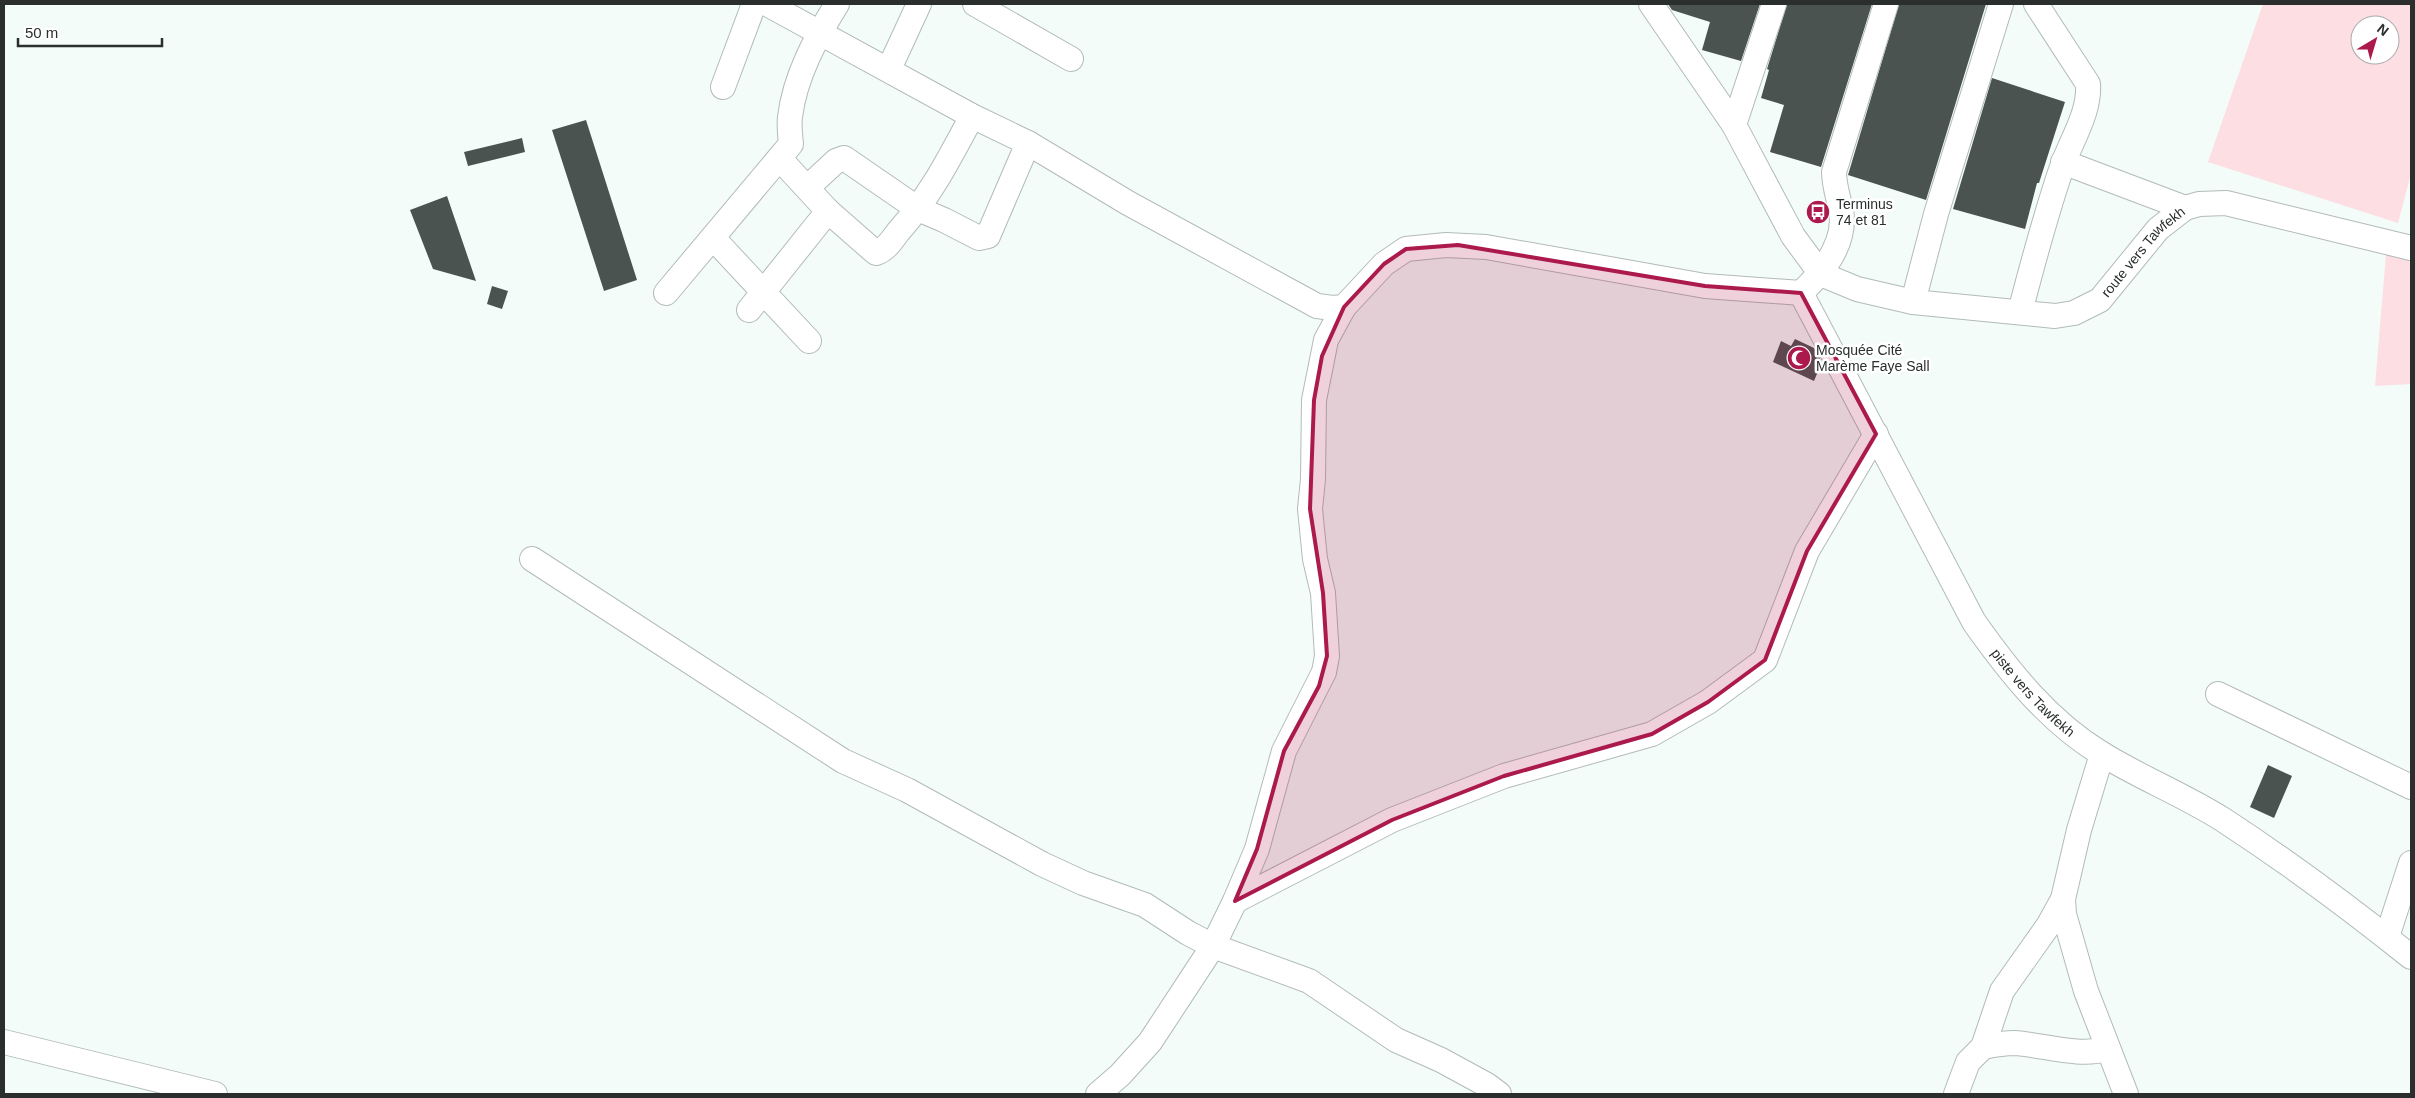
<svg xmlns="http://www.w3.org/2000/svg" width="2415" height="1098" viewBox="0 0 2415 1098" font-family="Arial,sans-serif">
	<rect width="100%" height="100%" fill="#f3fcf9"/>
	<path fill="#fcdee3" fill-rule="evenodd" d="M2263 4H2411V174L2398 223 2208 162ZM2360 25H2390V55H2360Z
		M2386 254 2411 261V384L2375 386Z"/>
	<path fill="#4b5350" d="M1668 4H1760L1741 61 1702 50 1710 22 1672 10Z
		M1787 4H1872L1821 167 1770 152 1784 105 1761 98 1769 70 1767 69Z
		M1899 4H1986L1926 200 1848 175Z
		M1992 78 2065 102 2039 183H2037L2025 229 1953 209Z
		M586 120 637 280 604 291 552 130Z
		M522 138 525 152 468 166 464 152Z
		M447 196 476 281 433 269 410 210Z
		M492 286 508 291 502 309 487 304Z
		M1795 339 1814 348 1822 362 1814 381 1773 362 1781 341 1791 346Z
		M2268 765 2292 776 2274 818 2250 807Z"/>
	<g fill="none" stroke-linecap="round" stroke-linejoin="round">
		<g stroke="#b2bbb8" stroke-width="26">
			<g id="minor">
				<path d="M767 4 972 116 1028 143 1128 203 1317 306 1333 308 1344 307 1384 264 1406 249 1446 245 1486 247 1705 286 1801 293C1823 272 1847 243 1841 210 1838 196 1834 185 1834 172L1886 4"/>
				<path d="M975 4 1071 59"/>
				<path id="s1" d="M1651 4 1734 125 1793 236 1821 274 1857 289 1913 302 2055 316 2074 313 2100 300 2158 229 2185 208 2199 204 2226 203 2411 248"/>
				<path d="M889 69 919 4"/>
				<path d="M723 87 754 4"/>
				<path d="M1734 125 1774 4"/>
				<path d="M780 159 828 211 876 253C886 250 892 240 898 232 931 195 949 159 972 116"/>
				<path d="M2063 162 2185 208"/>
				<path d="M808 187 836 161 844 158 918 209 944 220 979 238 988 236 1028 143"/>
				<path d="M713 238 809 341"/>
				<path d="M666 293 791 144C790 135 789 125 790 117 795 76 816 38 837 4"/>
				<path id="s2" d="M1801 293 1974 622C2010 673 2049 722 2102 754 2141 778 2184 795 2222 819 2288 862 2350 908 2411 957"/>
				<path d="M1913 302 1936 214 2001 4"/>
				<path d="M749 310 828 211"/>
				<path d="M2020 312C2033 262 2046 213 2063 164 2072 139 2090 112 2088 84L2036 4"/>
				<path d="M532 559 843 761 907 790 1042 864 1083 883 1145 905 1188 933 1213 946 1309 981 1396 1040 1441 1060 1487 1085 1499 1094"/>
				<path d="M2218 694 2411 787"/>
				<path d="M2102 754 2079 830 2063 899 2064 914 2086 991 2126 1094"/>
				<path d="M1235 901 1392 820 1504 776 1652 734 1708 702 1765 660 1807 551 1876 434"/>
				<path d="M2387 937 2411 863"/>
				<path d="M4 1042 215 1094"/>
				<path d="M1983 1047C1993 1045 2004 1043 2014 1043 2046 1045 2076 1057 2108 1049"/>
				<path d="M1098 1094 1120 1075 1150 1042 1213 946 1235 901 1257 849 1284 751 1324 672 1327 656 1323 593 1315 559 1310 509 1313 479 1314 400 1326 340 1344 307"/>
				<path d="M1956 1094 1968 1062 1983 1047 2002 991 2048 926 2063 899"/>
			</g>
		</g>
		<use href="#minor" stroke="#fff" stroke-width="24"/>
	</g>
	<path fill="#ac194d" fill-opacity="0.2" stroke="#ac194d" stroke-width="4" stroke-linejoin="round" d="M1458 245 1705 286 1801 293 1876 434 1807 551 1765 660 1708 702 1652 734 1504 776 1392 820 1235 901 1257 849 1284 751 1319 686 1327 656 1323 593 1310 509 1314 400 1322 356 1344 307 1384 264 1406 249Z"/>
	<defs>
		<g id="bus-disc" transform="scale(1.25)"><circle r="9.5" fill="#ac194d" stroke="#fff"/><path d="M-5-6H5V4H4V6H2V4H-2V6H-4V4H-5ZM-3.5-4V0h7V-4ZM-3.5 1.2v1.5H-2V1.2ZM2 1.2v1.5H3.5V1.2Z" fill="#fff"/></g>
		<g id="mosque-disc" transform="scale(1.25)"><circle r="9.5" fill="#ac194d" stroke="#fff"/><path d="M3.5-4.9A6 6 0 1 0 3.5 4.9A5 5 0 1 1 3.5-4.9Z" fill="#fff"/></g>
	</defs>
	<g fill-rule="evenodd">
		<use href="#bus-disc" x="1818" y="212"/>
		<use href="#mosque-disc" x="1799" y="358"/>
	</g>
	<g text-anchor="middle" stroke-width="5" stroke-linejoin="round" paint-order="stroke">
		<g font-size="14" fill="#2a2e2d" stroke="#fff" text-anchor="start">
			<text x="1836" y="209">Terminus<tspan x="1836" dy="16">74 et 81</tspan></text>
			<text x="1816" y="355">Mosquée Cité<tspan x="1816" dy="16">Marème Faye Sall</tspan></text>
		</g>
		<g font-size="14" fill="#2a2e2d" stroke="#fff">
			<text dy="5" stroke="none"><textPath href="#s1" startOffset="672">route vers Tawfekh</textPath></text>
			<text dy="5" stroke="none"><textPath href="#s2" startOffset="464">piste vers Tawfekh</textPath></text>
		</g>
	</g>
	<rect width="2415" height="1098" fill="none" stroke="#2a2e2d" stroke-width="10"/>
	<g transform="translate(2375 40) rotate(38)"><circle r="24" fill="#ffffff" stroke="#aaabab"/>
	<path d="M0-4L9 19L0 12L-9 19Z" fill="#ac194d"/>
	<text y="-8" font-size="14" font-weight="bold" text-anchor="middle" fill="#2a2e2d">N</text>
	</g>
	<path d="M18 38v8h144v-8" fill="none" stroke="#2a2e2d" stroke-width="2.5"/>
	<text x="25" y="38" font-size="15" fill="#2a2e2d" stroke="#ffffff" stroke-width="4" paint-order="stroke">50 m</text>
</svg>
